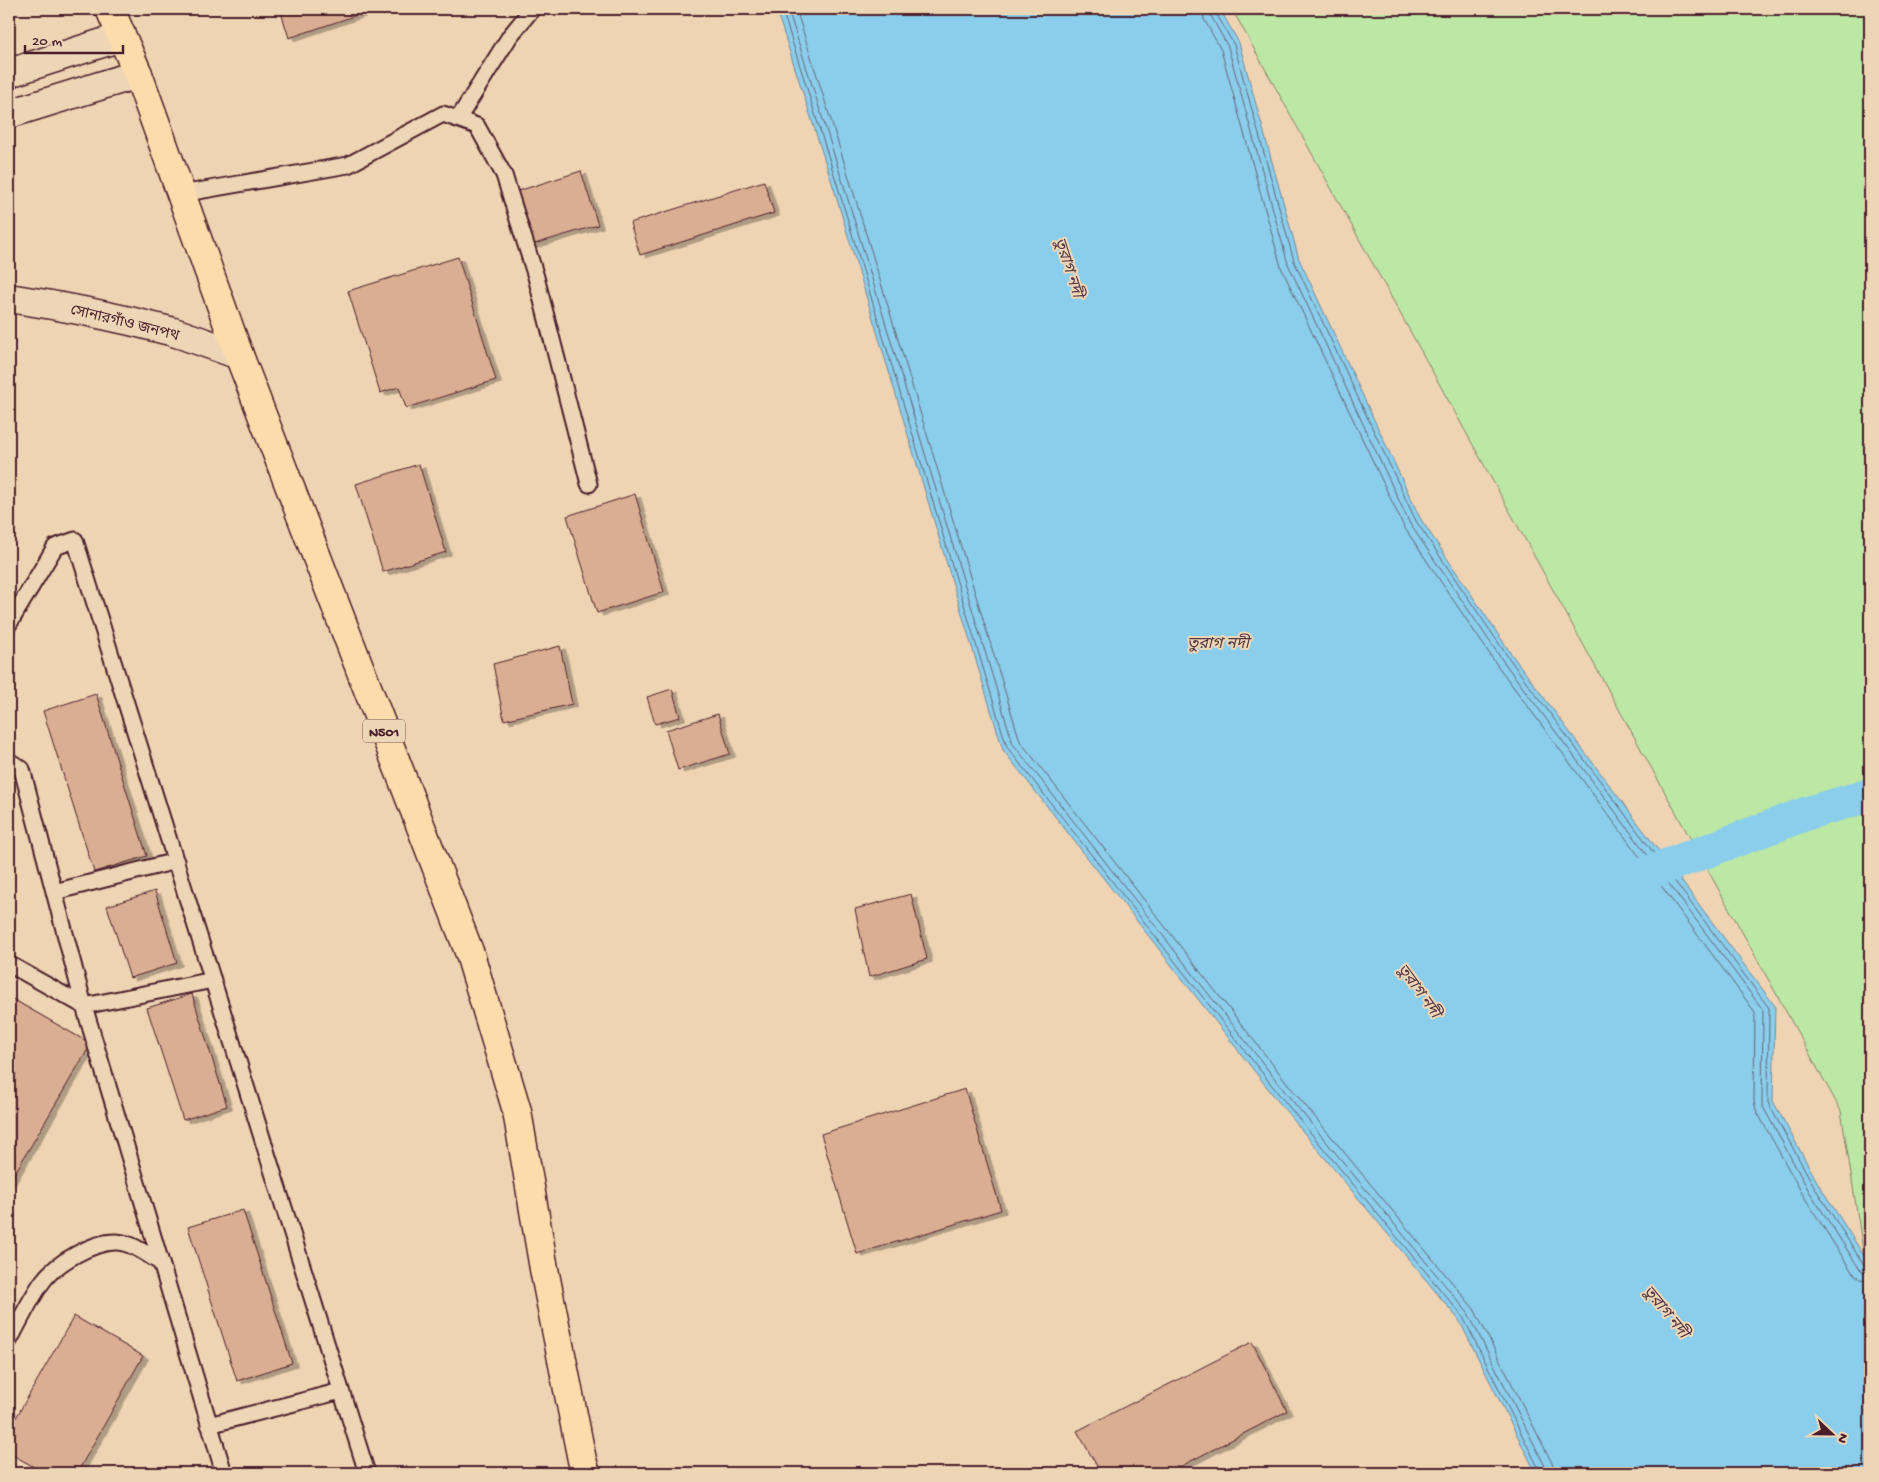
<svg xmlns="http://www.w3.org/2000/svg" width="1879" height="1482" viewBox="0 0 1879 1482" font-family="'Gochi Hand','Noto Sans Bengali',sans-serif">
	<defs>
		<filter id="shadow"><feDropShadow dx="5.5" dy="3" stdDeviation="0" flood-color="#0004"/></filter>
	</defs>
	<rect width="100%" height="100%" fill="#efd4b3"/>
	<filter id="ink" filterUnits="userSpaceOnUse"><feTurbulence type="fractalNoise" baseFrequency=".02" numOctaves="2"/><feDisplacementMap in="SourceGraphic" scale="10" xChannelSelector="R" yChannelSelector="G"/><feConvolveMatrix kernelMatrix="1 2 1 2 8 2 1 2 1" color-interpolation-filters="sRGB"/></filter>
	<g filter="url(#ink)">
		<path fill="#bce7a4" stroke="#838368" d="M1232 9H1870V1294L1841 1111Z"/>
		<path fill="#8aceeb" stroke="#70889e" d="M776 9H1220L1239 43 1299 259 1420 518 1512 655 1775 1006 1773 1101 1819 1185 1870 1265V1473H1536L1459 1320 1281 1105 1003 750 833 186Z"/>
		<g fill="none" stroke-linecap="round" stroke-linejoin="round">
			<path stroke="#646578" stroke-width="1" d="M782 9 837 184 1007 747 1285 1102 1463 1317 1539 1469 1540 1473
				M788 9 843 183 1013 744 1290 1098 1468 1313 1545 1466 1546 1473
				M796 9 850 181 1020 741 1295 1093 1474 1309 1552 1463 1554 1473
				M1202 9 1204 19 1221 50 1281 267 1404 527 1497 665 1755 1012 1754 1101 1756 1110 1803 1195 1852 1272 1860 1279 1870 1281
				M1209 9 1211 16 1228 47 1288 264 1410 524 1503 661 1763 1010 1762 1105 1809 1191 1859 1268 1863 1272 1870 1274
				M1216 9V13L1234 45 1294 261 1416 521 1508 657 1769 1008 1768 1103 1815 1188 1864 1265 1870 1267"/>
			<path stroke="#8aceeb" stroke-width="34" d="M1627 882 1637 877 1808 813 1870 795"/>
		</g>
		<path fill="#daae92" stroke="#4a1f2b" filter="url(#shadow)" d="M280 9H365L366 12 289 38Z
			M581 171 598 225 531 245 515 192Z
			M764 181 774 213 640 255 630 223Z
			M458 257 496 380 406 408 399 387 380 393 348 291Z
			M419 464 446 552 383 572 356 484Z
			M635 494 664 592 597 613 567 516Z
			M560 646 572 704 504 720 493 664Z
			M672 689 680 717 655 724 647 697Z
			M96 694 147 856 94 872 43 711Z
			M718 714 730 754 678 770 666 730Z
			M155 891 177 963 130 978 107 906Z
			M911 894 927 959 869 977 855 909Z
			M192 994 227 1106 183 1120 147 1008Z
			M9 997 91 1044 9 1183Z
			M965 1089 1001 1210 857 1254 821 1134Z
			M243 1210 292 1363 237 1381 188 1227Z
			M74 1316 143 1356 77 1473H45L9 1453V1430Z
			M1252 1342 1287 1411 1168 1473H1101L1077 1431Z"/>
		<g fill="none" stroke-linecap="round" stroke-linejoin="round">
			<g stroke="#4a1f2b" stroke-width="19">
				<path id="lane" d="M458 119 510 36 532 9
					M181 194 348 165 443 114 477 126 504 175 536 277 589 484
					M9 624 55 547 75 540 367 1473
					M9 761 22 769 84 1006 213 980
					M54 892 176 861
					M9 964 84 1006 224 1473
					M9 1341C20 1321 30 1299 43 1281 56 1263 94 1241 117 1242 133 1243 148 1255 161 1263
					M209 1425 341 1391"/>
			</g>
			<g stroke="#4a1f2b" stroke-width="31">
				<path id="secondary" d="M9 73 121 37
					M9 114 138 74
					M9 298C63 306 117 317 170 331 193 338 216 347 239 355"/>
			</g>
			<g stroke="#4a1f2b" stroke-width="31">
				<path id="highway" d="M110 9 138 74 239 355 470 954 517 1111 544 1269 582 1460 586 1473"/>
			</g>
			<use href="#lane" stroke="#edd6b6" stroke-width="15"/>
			<use href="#secondary" stroke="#edd6b6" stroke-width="28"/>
			<use href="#highway" stroke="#fddcac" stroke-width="28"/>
		</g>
	</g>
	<g text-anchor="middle" stroke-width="4" stroke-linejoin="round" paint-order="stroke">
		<rect fill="#edd6b6" stroke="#7b5655" stroke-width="1" x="363" y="719.5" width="42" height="23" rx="4"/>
		<g font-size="14" font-weight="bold" fill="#4a1f2b">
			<text x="384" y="736">N501</text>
		</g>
		<g font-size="15" fill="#4a1f2b" stroke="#edd6b6">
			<text transform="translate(125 322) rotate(14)" y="5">সোনারগাঁও জনপথ</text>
		</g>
		<g font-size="16" font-style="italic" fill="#543948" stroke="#edd6b6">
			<text transform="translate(1070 267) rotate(72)" y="6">তুরাগ নদী</text>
			<text x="1218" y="648">তুরাগ নদী</text>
			<text transform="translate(1420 990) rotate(54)" y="6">তুরাগ নদী</text>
			<text transform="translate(1667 1311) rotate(51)" y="6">তুরাগ নদী</text>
		</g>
	</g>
	<rect width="1879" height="1482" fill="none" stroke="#edd6b6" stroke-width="30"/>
	<rect x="15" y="15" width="1849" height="1452" fill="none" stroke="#4a1f2b" stroke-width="2" filter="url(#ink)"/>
	<g transform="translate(1832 1434) rotate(112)" stroke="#edd6b6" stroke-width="4" paint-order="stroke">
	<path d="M0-4L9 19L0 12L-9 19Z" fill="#4a1f2b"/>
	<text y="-8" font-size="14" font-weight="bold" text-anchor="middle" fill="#4a1f2b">N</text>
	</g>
	<path d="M25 45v8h98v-8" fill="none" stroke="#4a1f2b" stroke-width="2.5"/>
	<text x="32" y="45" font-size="15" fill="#4a1f2b" stroke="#edd6b6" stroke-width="4" paint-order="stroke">20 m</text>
</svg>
